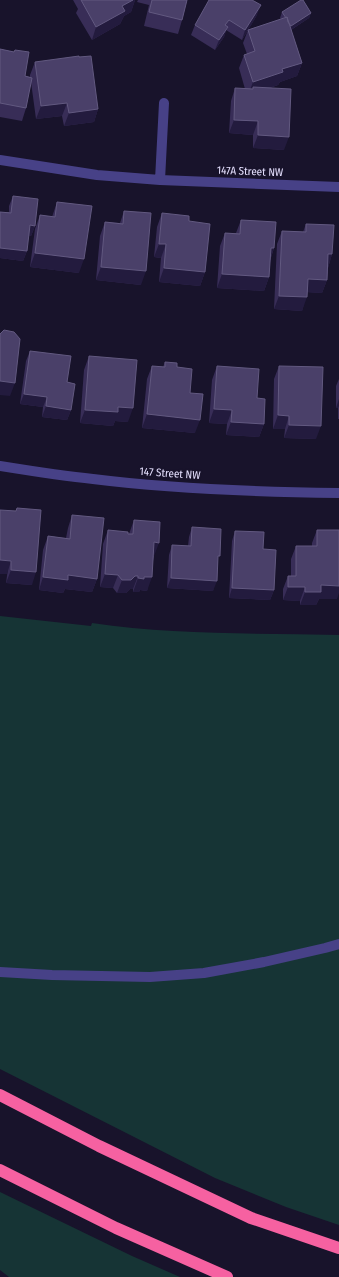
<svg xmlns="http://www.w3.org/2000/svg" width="339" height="1277" viewBox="0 0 339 1277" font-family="'Fira Sans Condensed',sans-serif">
	<rect width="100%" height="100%" fill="#18132b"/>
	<path fill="#163435" d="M0 616 91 626 92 623C173 635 257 633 339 635V1225L286 1207 215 1178 0 1069Z
		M0 1192 132 1256 180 1277H9L0 1270Z"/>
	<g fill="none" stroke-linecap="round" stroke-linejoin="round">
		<path stroke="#474187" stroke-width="10" d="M0 972 52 975 150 977 204 973 264 962 325 948 339 944"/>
		<path stroke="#474187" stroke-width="10" d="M0 160 97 175 160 180 339 187
			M160 180 164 103
			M0 466C31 471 62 476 93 479 173 489 258 492 339 493"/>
		<path stroke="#f661a1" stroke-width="12" d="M0 1095 99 1146 251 1218 339 1248
			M0 1170 116 1228 227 1277"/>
	</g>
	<path fill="#382d57" d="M73 0H135L131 12 124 16 120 24 92 40 76 13 78 9Z
		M138 0H187L182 20 178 34 144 26 149 5 137 2Z
		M282 12 311 13 309 18 291 30 302 63 297 76 280 82 278 85 270 88 284 150 253 148V135L229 133 231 101 235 88 245 89 239 68 244 55 247 54 243 43 248 30 281 19 280 18Z
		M257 15 242 40 226 30 224 37 215 50 191 35 195 25Z
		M0 49 14 52 15 50 25 76 30 77V75L35 62 98 109 94 122 64 126 62 116 36 119 31 82 26 108 22 121 0 117Z
		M13 196 35 226 31 236 28 235 27 251 23 261 0 258V212H9V206Z
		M57 202 79 273 30 267 35 229 40 215 52 217Z
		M124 211 141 285 96 280 100 236 105 222 120 223Z
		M162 213 189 221 205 272 200 286 159 282 161 258 154 257 157 227Z
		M241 220 274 248 270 261 269 277 264 291 217 288 220 246 225 233H236Z
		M306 224 332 254 328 268 327 280 322 293 307 292 302 311 274 309 277 244 282 231 303 232Z
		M30 351 67 382 71 410 67 420 42 417 43 407 20 404 26 361Z
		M89 356 128 422 115 421 113 426 80 423 84 370Z
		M165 362 177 367 190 393 195 433 142 428 147 379 152 366 163 367Z
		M217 366 257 398 264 424 259 437 226 435 227 424 209 423 212 380Z
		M279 366 316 439 284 438 285 429H273L274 379Z
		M339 379V419H338V408H336V386Z
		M17 508 32 585 6 583 16 511Z
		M72 515 97 579 92 592 65 589 63 593 39 590 43 550 48 536 66 538 68 528Z
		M134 520 154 556 147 591 140 590 139 592H133V589H130L126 593H117L113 588 100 587 103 544 108 530 129 534Z
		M192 527 218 562 213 591 167 588 169 555 172 545 188 546 189 537Z
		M317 530 337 599H319L316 605H300V601L283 600V589L288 576H291V559L296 546H312V543Z
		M235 531 263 549 274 590 270 600 229 598 232 541Z"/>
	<path fill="#231b3e" d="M133 0H135L131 12 124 16 120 24 92 40 96 27 122 6Z
		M261 5 257 15 242 40 245 30Z
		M311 13 309 18 289 31 291 26Z
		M228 27 224 37 215 50 219 40Z
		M302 63 297 76 280 82 278 85 251 94 253 87 251 94 248 95 253 82 282 69Z
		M67 103 62 116 36 119 41 106Z
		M98 109 94 122 64 126 69 113Z
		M234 120 258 121 253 135 229 133Z
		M258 135 289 137 284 150 253 148Z
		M30 225 35 226 31 236 26 235Z
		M159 244H166L161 258 154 257Z
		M0 248 27 251 23 261 0 258Z
		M271 248H274L269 262Z
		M35 253 84 259 79 273 30 267Z
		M328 254H332L328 268Z
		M101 267 146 271 141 285 96 280Z
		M164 268 205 272 200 286 159 282Z
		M222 274 269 277 264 291 217 288Z
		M308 279 327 280 322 293 303 292Z
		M279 296 307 297 302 311 274 309Z
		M0 381 15 383 10 396 0 395Z
		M24 394 47 397 43 407 20 404Z
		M339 399V406L338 408H336Z
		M46 406 71 410 67 420 42 417Z
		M118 407 133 408 128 422 115 421 113 426 80 423 85 410Z
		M214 409 232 410 227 424 209 423Z
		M147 414 200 420 195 433 142 428Z
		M278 415 289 416 285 429H273Z
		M231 422 264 424 259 437 226 435Z
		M289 425 321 426 316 439 284 438Z
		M154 542 159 543 154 556H149Z
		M0 560 11 561 7 574H0Z
		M11 570 36 572 32 585 6 583Z
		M105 574 118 575 113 588 100 587Z
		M68 575 97 579 92 592 65 589 63 593 39 590 43 577Z
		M135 576H138L133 589H130L126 593H117L122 580Z
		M144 577H152L147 591 140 590 139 592H133L138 578Z
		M171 578 217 581 213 591 167 588Z
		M321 585 339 586V593L337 599H319L316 605H300L305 592Z
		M288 587H305L300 601 283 600Z
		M232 588 274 590 270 600 229 598Z"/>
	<path fill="#4a4069" stroke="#625980" d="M81 0H133L122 6 125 11 96 27Z
		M152 0H187L182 20 149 12Z
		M209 0H252L261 5 245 30 229 20 225 25 228 27 219 40 195 25Z
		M301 0H303L311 13 291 26 288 22 287 17 286 18 282 12Z
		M287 17 302 63 282 69 283 72 253 82 244 55 255 51 248 30Z
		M0 49 14 52 15 50 29 52 25 76 32 78 26 108 0 103Z
		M79 56V57L91 56 98 109 69 113 67 103 41 106 35 62Z
		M253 87 291 89 289 137 258 135V121L234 120 235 88 253 89Z
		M13 196 38 199 35 226 30 225 27 251 0 248V212L11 213Z
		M57 202 92 206 84 259 35 253 40 215 55 217Z
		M124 211 151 213 146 271 101 267 105 222 123 224Z
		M162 213 189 216V221L210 224 205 272 164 268 166 244H159Z
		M241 220 276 222 274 248H271L269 277 222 274 225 233 240 234Z
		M306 224 334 225 332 254H328L327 280 308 279 307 297 279 296 282 231 306 232Z
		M4 330 14 332 20 339 15 383 0 381V334Z
		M30 351 71 356 67 382 75 384 71 410 46 406 47 397 24 394Z
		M89 356 137 360 133 408 118 407V412L85 410Z
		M165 362 177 363V367L192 369 190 393 203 394 200 420 147 414 152 366 165 367Z
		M217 366 259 369 257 398 265 399 264 424 231 422 232 410 214 409Z
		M279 366 323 367 321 426 289 425V416L278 415Z
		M17 508 41 510 36 572 11 570V561L0 560V510L16 511Z
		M72 515 104 518 97 579 68 575V580L43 577 48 536 70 539Z
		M134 520 160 522 159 543 154 542 152 577H144V579L138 578V576H135L131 580H122L118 575 105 574 108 530 128 532V534H133Z
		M192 527 221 529 220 556H218L217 581 171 578 172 545 191 546Z
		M317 530H339V586L321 585V592H305V587H288V576H296V546H317Z
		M235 531 264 532 263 549 276 550 274 590 232 588Z"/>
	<g text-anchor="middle" stroke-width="4" stroke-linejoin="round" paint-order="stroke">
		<g font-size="11" fill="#e4dffd" stroke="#18132b">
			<text transform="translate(250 171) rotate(2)" y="4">147A Street NW</text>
			<text transform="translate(170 473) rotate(4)" y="4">147 Street NW</text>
		</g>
	</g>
</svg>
